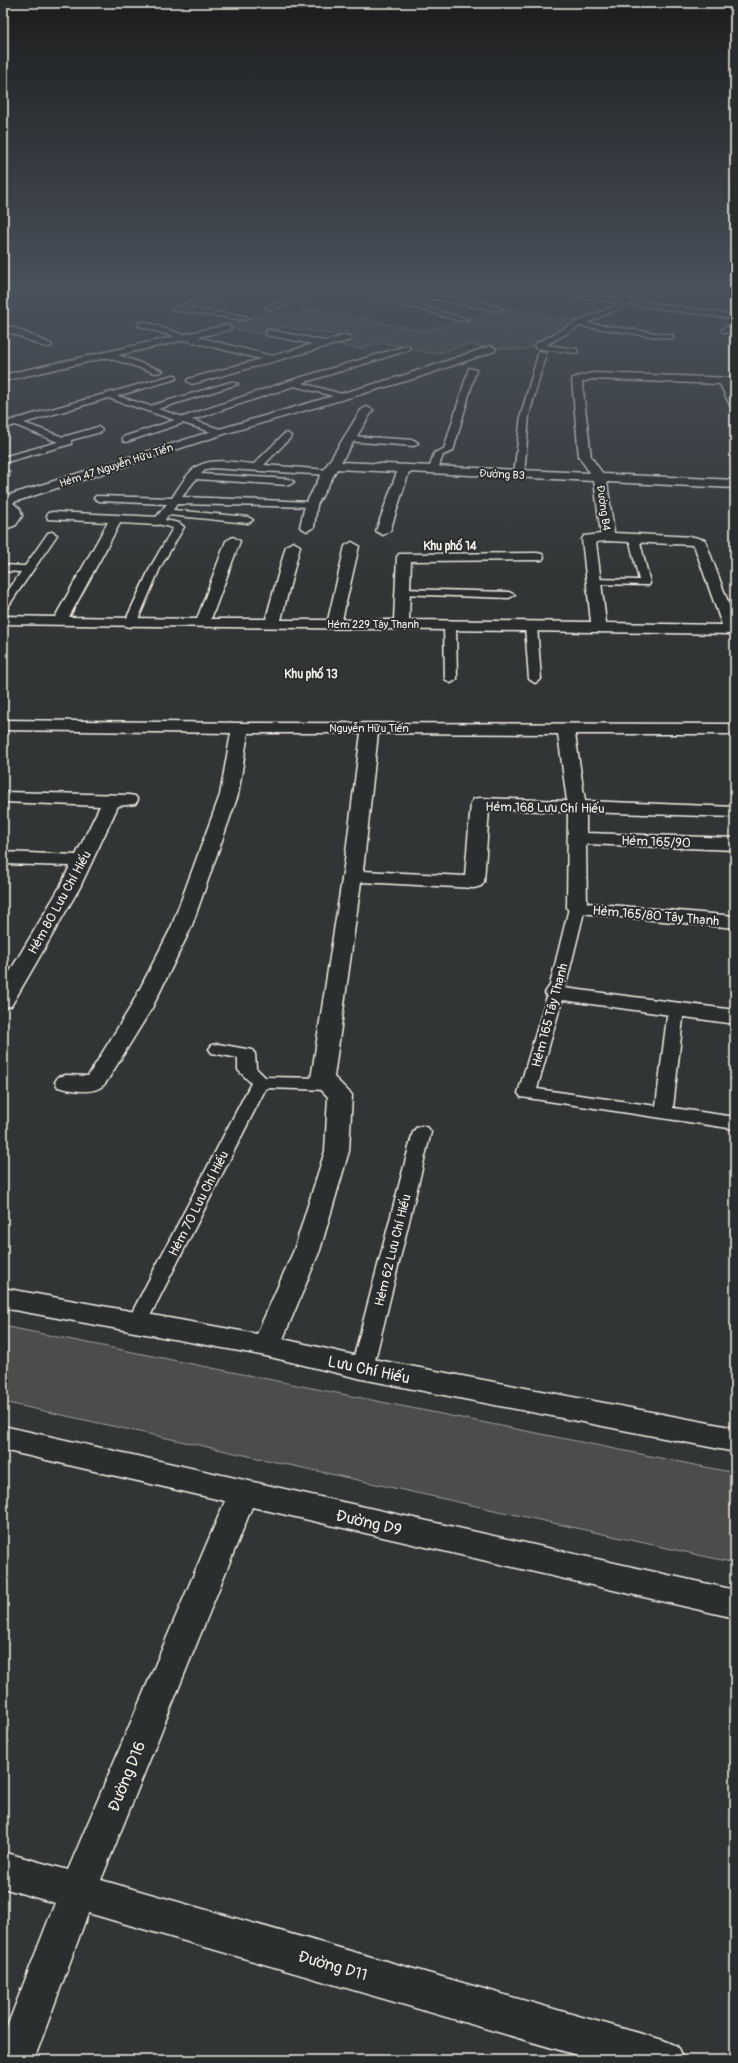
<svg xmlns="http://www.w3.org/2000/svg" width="738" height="2063" viewBox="0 0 738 2063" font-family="Pangolin,sans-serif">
	<rect width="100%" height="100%" fill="#323535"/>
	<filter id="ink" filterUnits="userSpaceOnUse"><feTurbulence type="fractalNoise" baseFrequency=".025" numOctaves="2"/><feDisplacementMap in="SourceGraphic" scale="8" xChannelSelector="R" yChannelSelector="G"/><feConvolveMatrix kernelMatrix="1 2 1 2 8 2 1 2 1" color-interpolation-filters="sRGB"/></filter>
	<g filter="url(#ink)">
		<path fill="#4b4d4c" stroke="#a09f9a" d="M313 309 423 331 505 309 580 322 524 350 465 345 434 354 381 342 360 349 332 343 351 337 285 327 256 334 224 326 267 313 292 316Z
			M3 1326 735 1473V1563L3 1402Z"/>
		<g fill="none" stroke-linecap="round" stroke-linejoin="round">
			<g stroke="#f4f1e8" stroke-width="3">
				<path id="lane" d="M216 293H226L186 308 244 316 248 318 247 320 176 311 172 309Z
					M305 293H315L271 310 264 308Z
					M364 293H375L467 319 460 321Z
					M405 293C421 293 491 301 502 309L498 311Z
					M565 293H582L735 315V319L629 304 587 323 670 335H673V339L580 326 546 345 577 349V353L535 348V344L576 322 621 303 568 295Z
					M139 322H145L190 337 183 339 139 326Z
					M12 327 51 344 52 346C45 352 17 331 3 332V328Z
					M406 346H409V350L302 383 345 395V399L294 386 192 420 223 430V434H217L183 423 126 442 123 441V437L175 420 108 398 24 423 63 437 98 427 102 430 101 432 71 440V444L3 463V457L58 442 15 425 3 429V423L12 420 173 375H176V379L117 396 150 406 231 382 238 384 158 409 183 417 289 381Z
					M539 351 546 353 529 415 524 475 519 478 514 475 521 415Z
					M106 353H112L163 371 156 373 106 357Z
					M469 368 476 370 453 451 443 455 437 472H431L429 470 434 453 444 449Z
					M287 433 291 436 290 438 264 465 328 470 331 471V475L211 468 206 469 201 474 289 479 294 482 289 485 196 479 182 497 311 502 314 503V507L177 504 173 510 248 517 253 520 248 523 168 515 165 520 179 523 184 527 161 566 136 624 130 627 126 626 124 624 151 566 173 528 154 523 153 521 167 504 99 501 94 498 96 496 172 498C179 488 188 470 200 465 215 458 238 463 254 464L284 434Z
					M349 436 414 440 418 443 414 446 346 441V437Z
					M3 469 9 472V476H3Z
					M52 532 57 535 7 608 3 609V598L21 572 3 571V565L25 566 48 533Z
					M634 535 639 538 650 583 649 585 590 584 589 582 590 580 594 579 639 580 629 538Z
					M403 589 509 592 515 595 509 598 399 594 397 592Z
					M450 622 456 625 457 679 451 683 445 679 444 625Z
					M531 623 537 626 541 679 535 683 529 679 525 626Z
					M577 903 582 905 585 908 564 993 537 1089 656 1106 668 1009 670 1005 676 1004 682 1005 684 1009 673 1108 735 1117V1129L521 1097 518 1093 548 993 569 908 572 905Z
					M218 1044 252 1050 255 1054 256 1068 265 1077 328 1078 334 1080 337 1084 334 1088 328 1090 266 1088 146 1324 143 1330 136 1332 129 1330 126 1324 251 1083 238 1070V1058L212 1053 209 1049 212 1045Z
					M422 1126 428 1128 431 1132 373 1368 370 1374 362 1376 354 1374 351 1368 413 1132 416 1128Z"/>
			</g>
			<g stroke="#f4f1e8" stroke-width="3">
				<path id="street" d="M226 325 231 328 229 330 198 337 272 356 313 344 266 335V331L269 330 325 341 347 335 352 338 350 340 192 384 187 381 188 379 261 359 185 340 3 381V375Z
					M726 327 735 328V334L723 332 721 330Z
					M491 346 496 349 495 351 413 379 224 434 14 502 13 503 20 509 22 516 16 525 3 530V521L9 516 3 508V498L6 496 216 430 405 375Z
					M592 373 735 378V384H731L735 393V408L730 405 720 384 592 379 582 382 591 457 603 474 735 480V488L607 482 614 533 694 537 705 540 735 621V634L3 624V616L55 617 108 522 48 519 47 516 48 513 53 512 158 517 165 521 158 525 120 523 69 617 197 619 226 541 233 537 240 541 211 619H266L286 546 293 542 300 546 281 620H328L345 546 352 542 359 546 342 620H394L397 557 399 554 537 553 542 554 544 557 542 560 411 561 409 620 591 622 582 539 584 536 601 534 594 481 409 472 390 531 383 535 376 531 397 472 337 469 317 505 314 527 307 531 300 527 305 505 322 473 361 410 367 407 373 410 341 462 590 473 579 457 572 380 573 378ZM608 541 694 545 722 625 606 623 596 542Z
					M3 720 240 723 735 724V734H575L585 801 735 807V817L586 812V833L735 838V850L586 844 587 903 735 916V928L570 912 567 908 568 812 489 809 484 882 481 886 474 888 361 882 334 1077 352 1095 349 1151 320 1250 283 1339 362 1357 735 1428V1452L362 1379 266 1356 3 1308V1288L257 1334 294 1250 325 1151 328 1097 311 1079 345 860 361 733H248L238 795 191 928 152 1008 107 1081C98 1096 73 1091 58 1087L55 1082 58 1077 66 1075 88 1076 130 1008 171 928 220 795 231 733 3 730ZM378 733 558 734 567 801 480 798 474 799 471 803 465 876 363 871Z
					M3 792 129 795 135 796 138 800 135 804 118 806 80 887 14 1001 11 1006 3 1007V983L60 887 70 866 3 864V852L76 855 100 806 3 802Z
					M556 987 735 1010V1024L548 998 545 993 548 988Z
					M3 1426 735 1590V1618L252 1507 101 1880 663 2040 677 2046 683 2060H594L88 1913 34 2060H3V2037L55 1903 3 1888V1852L68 1870 225 1501 3 1450Z"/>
			</g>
			<use href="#lane" fill="#2a2d2e" fill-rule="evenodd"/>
			<use href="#street" fill="#2a2d2e" fill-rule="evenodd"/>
		</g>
	</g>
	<linearGradient id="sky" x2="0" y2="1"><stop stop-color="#1c1d1d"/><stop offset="0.5" stop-color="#49515c"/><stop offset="1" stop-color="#49515c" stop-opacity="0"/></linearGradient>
	<rect width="738" height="582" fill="url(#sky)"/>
	<g text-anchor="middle" stroke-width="4" stroke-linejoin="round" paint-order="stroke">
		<g font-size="11" fill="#f4f1e8" stroke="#2a2d2e">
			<text transform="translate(116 465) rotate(-18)" y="4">Hẻm 47 Nguyễn Hữu Tiến</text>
			<text transform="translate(502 474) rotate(3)" y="4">Đường B3</text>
			<text transform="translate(604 508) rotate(82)" y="4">Đường B4</text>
			<text x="373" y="628">Hẻm 229 Tây Thạnh</text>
			<text x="369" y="732">Nguyễn Hữu Tiến</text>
		</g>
		<g font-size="12" font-weight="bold" fill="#f4f1e8" stroke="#2a2d2e">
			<text x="450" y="550">Khu phố 14</text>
			<text x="311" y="678">Khu phố 13</text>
		</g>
		<g font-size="13" fill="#f4f1e8" stroke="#2a2d2e">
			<text transform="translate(545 807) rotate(1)" y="5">Hẻm 168 Lưu Chí Hiếu</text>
			<text transform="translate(656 841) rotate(2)" y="5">Hẻm 165/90</text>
			<text transform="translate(59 902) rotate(-61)" y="5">Hẻm 80 Lưu Chí Hiếu</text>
			<text transform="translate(656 915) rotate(5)" y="5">Hẻm 165/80 Tây Thạnh</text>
			<text transform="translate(549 1015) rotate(-75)" y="5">Hẻm 165 Tây Thạnh</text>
			<text transform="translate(198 1203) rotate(-63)" y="5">Hẻm 70 Lưu Chí Hiếu</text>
			<text transform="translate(392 1250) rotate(-76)" y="5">Hẻm 62 Lưu Chí Hiếu</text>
		</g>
		<g font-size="16" fill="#f4f1e8" stroke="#2a2d2e">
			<text transform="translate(369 1369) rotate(12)" y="6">Lưu Chí Hiếu</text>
			<text transform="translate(369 1522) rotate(13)" y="6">Đường D9</text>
			<text transform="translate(126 1776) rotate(-68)" y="6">Đường D16</text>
			<text transform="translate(333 1965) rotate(16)" y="6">Đường D11</text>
		</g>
	</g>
	<rect width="738" height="2063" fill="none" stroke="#2a2d2e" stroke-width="16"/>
	<rect x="8" y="8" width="722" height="2047" fill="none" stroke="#f4f1e8" stroke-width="1.5" filter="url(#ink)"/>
</svg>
